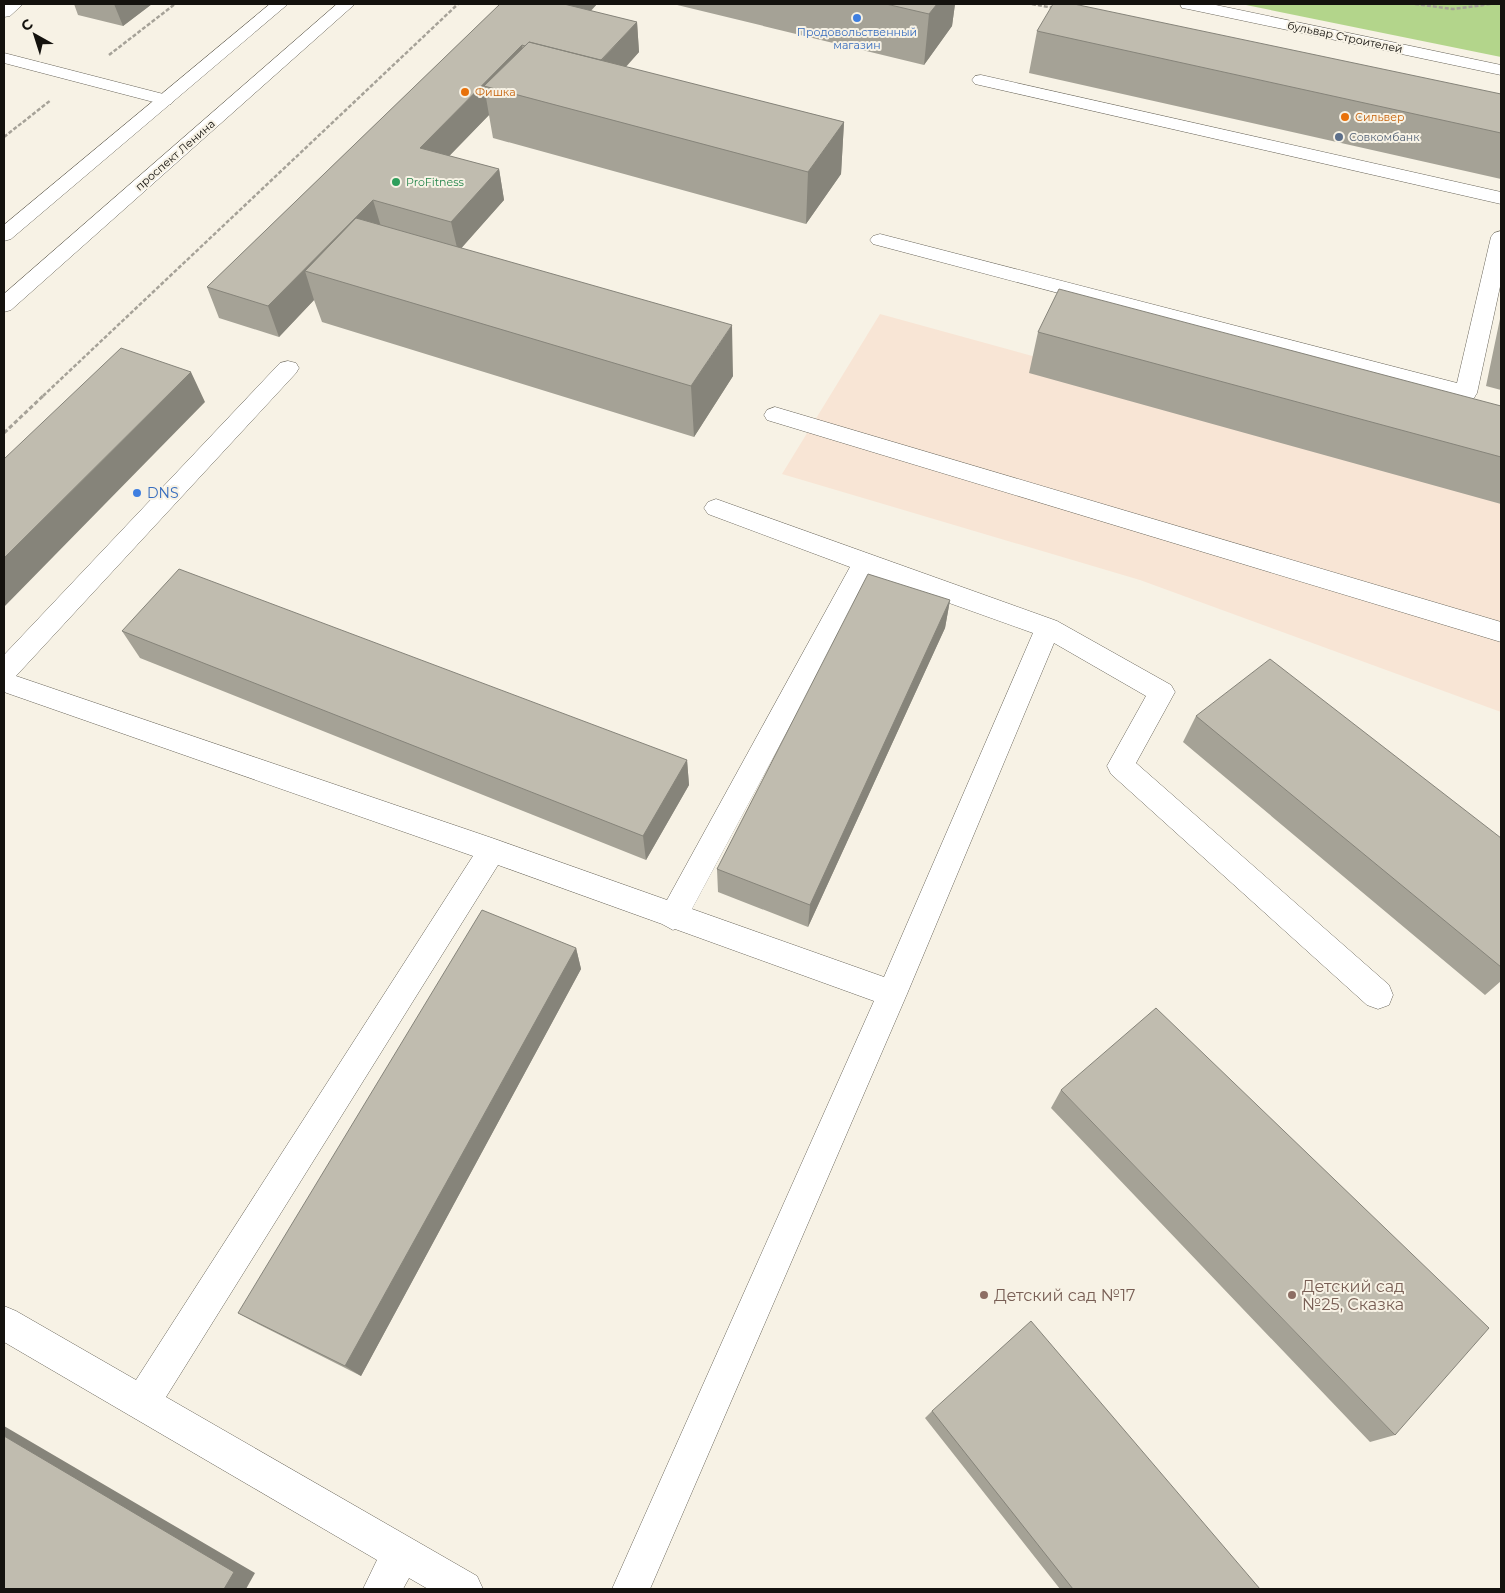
<svg xmlns="http://www.w3.org/2000/svg" width="1505" height="1593" viewBox="0 0 1505 1593" font-family="Montserrat,sans-serif">
	<rect width="100%" height="100%" fill="#f7f2e5"/>
	<path fill="#f8e5d5" d="M880 314 1501 485V712L1140 580 782 474Z"/>
	<path fill="#b3d58b" d="M1241 4H1501V57Z"/>
	<g fill="none" stroke-linecap="round" stroke-linejoin="round">
		<g stroke="#6b675c" stroke-width="1">
			<path id="minor" d="M4 4H23L10 16 4 17Z
				M1180 4H1211L1501 65V75L1188 9 1182 8Z
				M4 53 171 96 174 100 171 104 165 105 4 63Z
				M981 75 1501 192V204L975 84 972 80 975 76Z
				M1501 231V282L1477 393 1474 398 1466 401 873 244 870 240 873 236 880 234 1457 383 1491 237 1494 233Z
				M288 361 296 363 299 368 296 373 16 676 492 838 667 900 850 567 708 514 704 508 708 502 716 499 1057 621 1171 685 1175 692 1136 763 1389 985 1393 995 1389 1005 1378 1009 1367 1005 1111 774 1107 766 1146 696 1054 643 907 994 650 1589H612L874 1001 675 929 673 930 662 924 498 865 166 1397 477 1576 483 1589H428L409 1578 403 1589H363L377 1560 4 1342V1306L16 1311 136 1380 473 856 4 692V655L280 363ZM871 575 1033 633 884 977 692 909Z
				M775 407 1501 622V642L767 420 764 415 767 410Z"/>
		</g>
		<g stroke="#6b675c" stroke-width="1">
			<path id="major" d="M270 4H288L11 239 4 241V225Z
				M337 4H355L11 310 4 312V294Z"/>
		</g>
		<path stroke="#a6a298" stroke-width="2.5" stroke-dasharray="4 2" stroke-linecap="butt" d="M1032 4 1054 8
			M1415 4 1453 9 1491 4
			M109 55 175 4
			M4 137 51 100
			M43 396 458 4"/>
		<path stroke="#a6a298" stroke-width="3" stroke-dasharray="4.5 2.5" stroke-linecap="butt" d="M4 433 44 395"/>
		<use href="#minor" fill="#fff" fill-rule="evenodd"/>
		<use href="#major" fill="#fff" fill-rule="evenodd"/>
	</g>
	<path fill="#a5a296" d="M74 4H152L123 26 78 15Z
		M500 4H597L591 11 637 22 639 52 626 67 844 122 841 174 806 224 493 138 489 115 449 156 499 169 504 200 461 248 733 376 694 437 322 322 314 300 279 337 219 318 207 287Z
		M673 4H955L952 26 924 65Z
		M1037 31 1501 94V179L1029 73Z
		M1501 314V390L1486 386Z
		M1038 332 1501 406V504L1029 373Z
		M950 600 945 628 808 927 718 892 717 869Z
		M122 631 687 760 689 785 646 860 140 658Z
		M1196 716 1501 838V981L1485 995 1183 742Z
		M576 948 581 969 361 1376 258 1324 238 1313Z
		M1061 1090 1395 1435 1370 1442 1051 1108Z
		M932 1411 1260 1589H1060L925 1418Z"/>
	<path fill="#86847a" d="M114 4H152L123 26Z
		M564 4H597L567 35Z
		M937 4H955L952 26 924 65 929 14Z
		M637 22 639 52 601 94 598 64Z
		M522 45 527 76 484 86 489 115 427 179 420 148Z
		M844 122 841 174 806 224 808 172Z
		M499 169 504 200 458 252 451 222Z
		M373 200 382 230 305 271 314 300 279 337 268 306Z
		M732 325 733 376 694 437 691 386Z
		M191 372 205 402 4 607V558Z
		M950 600 945 628 808 927 810 905Z
		M687 760 689 785 646 860 643 836Z
		M576 948 581 969 361 1376 345 1366Z
		M4 1426 255 1573 246 1589H224L4 1436Z"/>
	<path fill="#c0bcaf" stroke="#86847a" d="M500 4H564L637 22 601 60 529 42 525 46 522 45 420 148 499 169 451 222 373 200 268 306 207 287Z
		M886 4H937L929 14Z
		M1053 4H1074L1501 94V133L1037 31Z
		M529 42 844 122 808 172 484 86Z
		M356 218 732 325 691 386 305 271Z
		M1059 289 1501 406V457L1038 332Z
		M121 348 191 372 4 558V459Z
		M179 569 687 760 643 836 122 631Z
		M868 574 950 600 810 905 717 869Z
		M1270 659 1501 838V967L1196 716Z
		M482 910 576 948 345 1366 238 1313Z
		M1156 1008 1489 1328 1395 1435 1061 1090Z
		M1031 1321 1260 1589H1073L932 1411Z
		M4 1436 234 1572 224 1589H4Z"/>
	<g fill="#3f7fe0" stroke="#f7f2e5" stroke-width="2">
		<circle cx="857" cy="18" r="5"/>
		<circle cx="137" cy="493" r="5"/>
	</g>
	<g fill="#e8710a" stroke="#f7f2e5" stroke-width="2">
		<circle cx="465" cy="92" r="5"/>
		<circle cx="1345" cy="117" r="5"/>
	</g>
	<circle fill="#5c6f8a" stroke="#f7f2e5" stroke-width="2" cx="1339" cy="137" r="5"/>
	<circle fill="#2e9e5b" stroke="#f7f2e5" stroke-width="2" cx="396" cy="182" r="5"/>
	<g fill="#8d6e63" stroke="#f7f2e5" stroke-width="2">
		<circle cx="984" cy="1295" r="5"/>
		<circle cx="1292" cy="1295" r="5"/>
	</g>
	<g text-anchor="middle" stroke-width="4" stroke-linejoin="round" paint-order="stroke">
		<g font-size="11" fill="#366cbe" stroke="#f7f2e5">
			<text x="857" y="36">Продовольственный<tspan x="857" dy="13">магазин</tspan></text>
		</g>
		<g font-size="11" fill="#14120e" stroke="#f7f2e5">
			<text transform="translate(1345 37) rotate(12)" y="4">бульвар Строителей</text>
			<text transform="translate(175 155) rotate(-41)" y="4">проспект Ленина</text>
		</g>
		<g font-size="11" fill="#c56008" stroke="#f7f2e5" text-anchor="start">
			<text x="475" y="96">Фишка</text>
			<text x="1355" y="121">Сильвер</text>
		</g>
		<g font-size="11" fill="#4e5e75" stroke="#f7f2e5" text-anchor="start">
			<text x="1349" y="141">Совкомбанк</text>
		</g>
		<g font-size="11" fill="#27864d" stroke="#f7f2e5" text-anchor="start">
			<text x="406" y="186">ProFitness</text>
		</g>
		<g font-size="14" fill="#366cbe" stroke="#f7f2e5" text-anchor="start">
			<text x="147" y="498">DNS</text>
		</g>
		<g font-size="16" fill="#785e54" stroke="#f7f2e5" text-anchor="start">
			<text x="1302" y="1292">Детский сад<tspan x="1302" dy="18">№25, Сказка</tspan></text>
			<text x="994" y="1301">Детский сад №17</text>
		</g>
	</g>
	<rect width="1505" height="1593" fill="none" stroke="#14120e" stroke-width="10"/>
	<g transform="translate(35 35) rotate(321)" stroke="#f7f2e5" stroke-width="4" paint-order="stroke">
	<path d="M0-4L9 19L0 12L-9 19Z" fill="#14120e"/>
	<text y="-8" font-size="14" font-weight="bold" text-anchor="middle" fill="#14120e">С</text>
	</g>
</svg>
